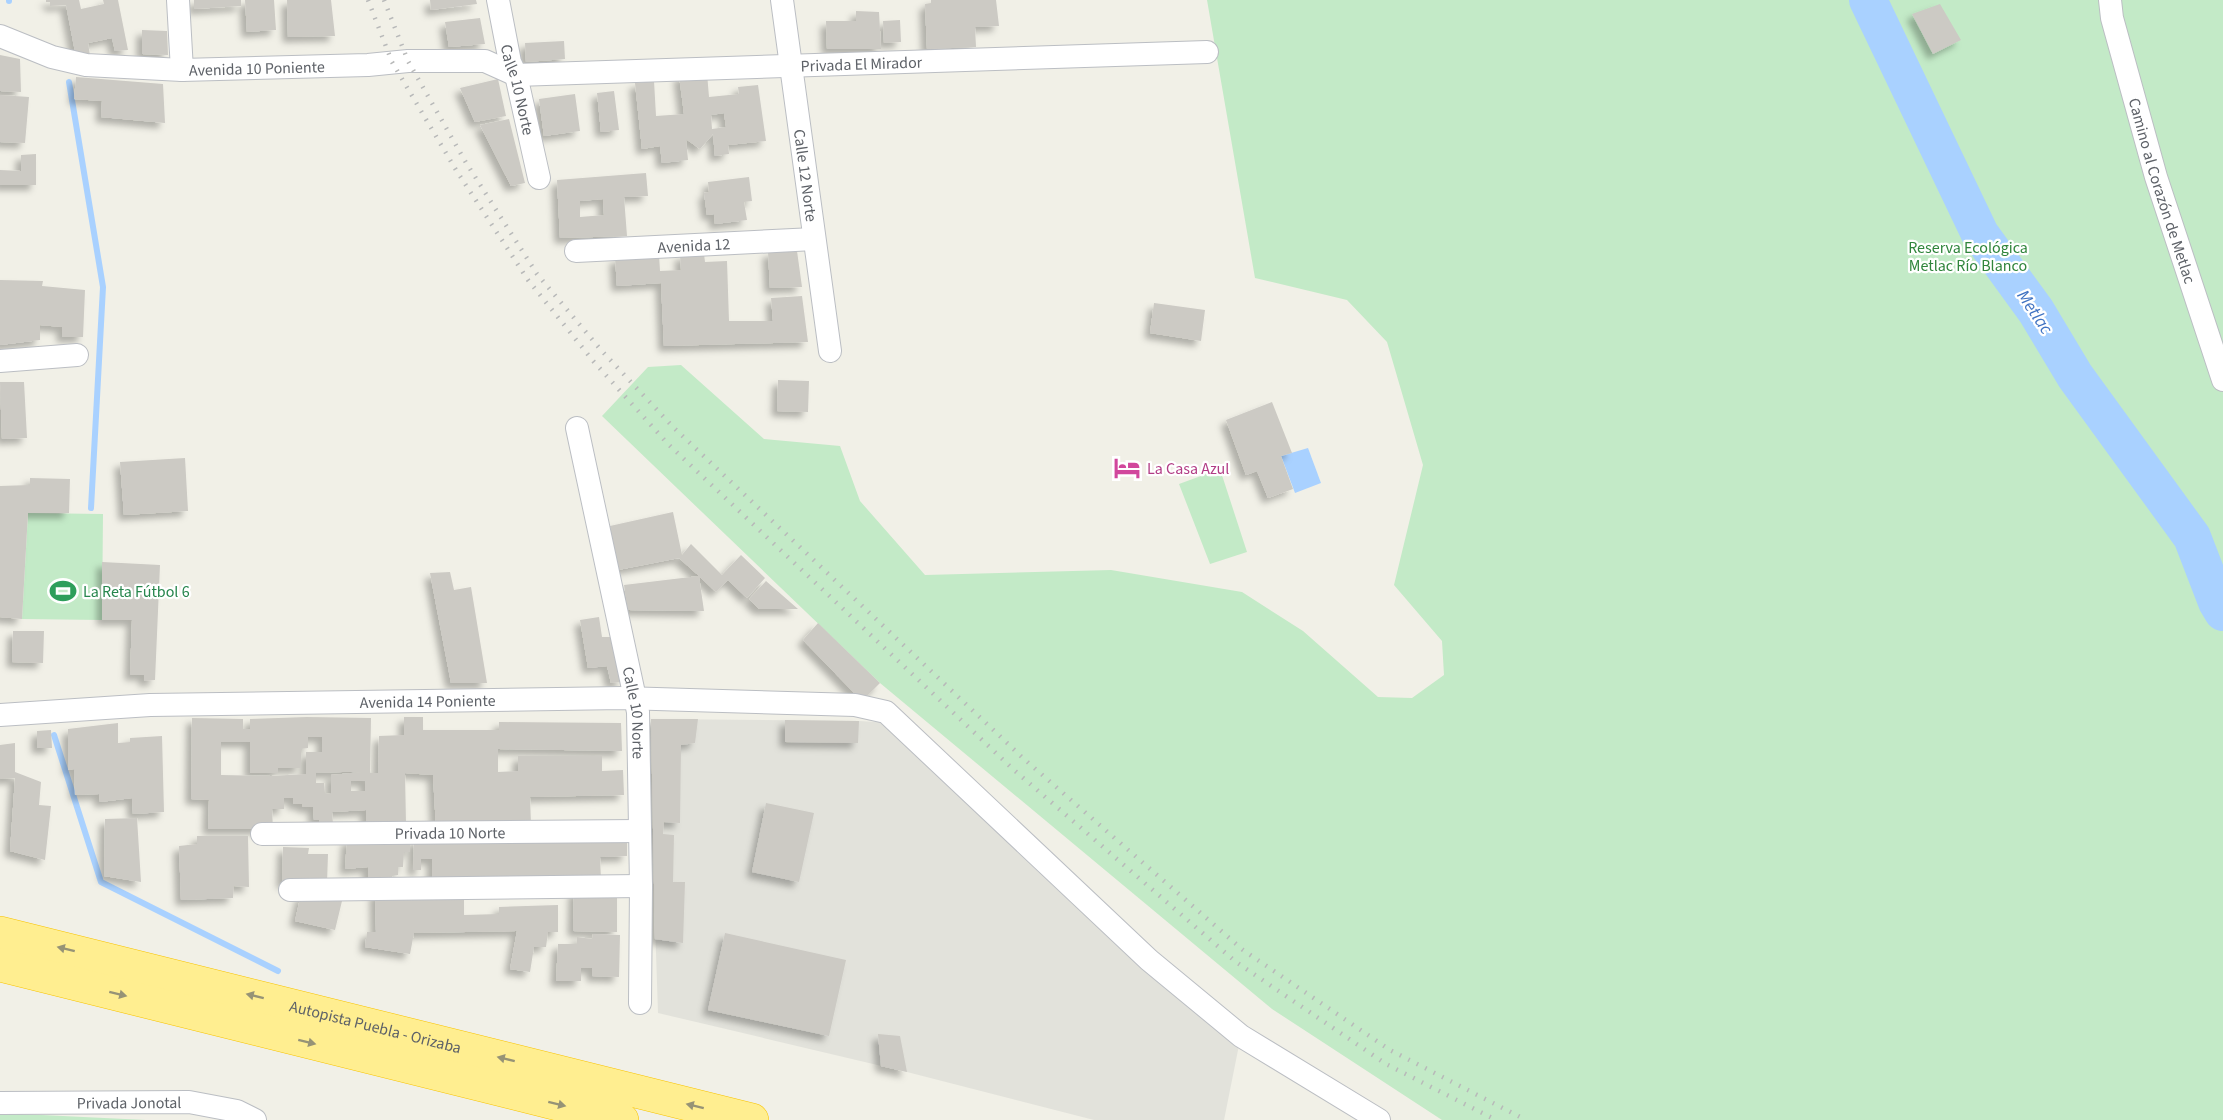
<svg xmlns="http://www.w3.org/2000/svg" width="2223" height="1120" viewBox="0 0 2223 1120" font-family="'Source Sans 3',sans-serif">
	<defs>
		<filter id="shadow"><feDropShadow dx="-5.5" dy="5.5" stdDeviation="3" flood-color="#0004"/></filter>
	</defs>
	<rect width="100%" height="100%" fill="#f1f0e7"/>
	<path fill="#e2e2db" d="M651 719 859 721 889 723 1113 942 1239 1045 1224 1120H1094L907 1072 658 1013 652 834Z"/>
	<path fill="#c3eac7" d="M1207 0H2223V1120H1442L1272 1009 880 683 602 416 648 367 681 365 764 439 840 446 860 501 925 575 1111 570 1242 592 1303 631 1378 697 1412 698 1444 675 1442 641 1394 585 1423 465 1387 342 1347 300 1255 278Z
		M1220 469 1247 552 1210 564 1179 484Z
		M28 513 103 514 102 620 22 619Z
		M0 1113 146 1120H0Z"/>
	<path fill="#a9d1ff" d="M1308 448 1321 483 1295 493 1281 456Z"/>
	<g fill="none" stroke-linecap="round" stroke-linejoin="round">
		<path stroke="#a9d1ff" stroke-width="6" d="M9 0V1
			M69 82 103 287 91 508
			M54 735 101 882 278 971"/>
		<path stroke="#a9d1ff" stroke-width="38" d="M1868 0 1980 234 2036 311 2075 376 2192 537 2217 602 2223 612"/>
	</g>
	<path fill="#cccac4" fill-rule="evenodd" filter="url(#shadow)" d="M46 0H79L81 9 104 4 103 0H118L128 50 115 51 112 38 88 43 90 56 76 57 66 5 50 6V2H46Z
		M194 0H241V6L194 9Z
		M245 0H274L276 30 247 32Z
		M287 0H331L335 36 288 37Z
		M430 0H476L477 4 431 10Z
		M931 0H996L999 26 975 27 976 47 927 49 925 4 931 3Z
		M1940 4 1961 40 1933 54 1912 14Z
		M856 11 879 12 881 49H827L826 21H856Z
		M480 18 485 44 449 47 445 22Z
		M900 20 901 42 884 43 883 21Z
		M142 30 167 31 168 55 142 54Z
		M564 41 565 59 526 62 525 43Z
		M0 55 20 59 21 92 0 91Z
		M707 73 709 97 739 94 738 87 758 85 766 141 728 145 729 154 715 156 713 134 700 149 686 139 688 160 662 163 660 146 642 149 635 83 654 81 656 116 684 114 679 75ZM724 113 726 127 712 129 711 115Z
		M76 77 163 84 165 123 101 117 102 101 74 99Z
		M498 79 506 116 475 122 460 88Z
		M614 91 619 130 601 132 597 93Z
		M575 94 580 131 544 136 539 99Z
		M0 95 29 97 25 143 0 142Z
		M509 119 525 183 511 186 480 125Z
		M36 154V185H0V170L21 171V155Z
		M646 173 648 196 624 197 627 236 560 238 557 180ZM603 199 604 215 580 217V201Z
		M749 177 752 201 744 202 747 220 715 224 714 214 707 215 704 193 709 192 708 182Z
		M797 251 802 287 770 288 768 252Z
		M704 254 705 262 727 261 729 321H773L771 298 802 296 808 342 664 346 661 283 617 286 615 258 659 255 660 271 681 270 680 255Z
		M0 280 43 281 42 286 85 290 83 337H62V327L40 325V340L0 345Z
		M1154 303 1205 310 1201 341 1150 333Z
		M778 380 809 381 808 412 777 411Z
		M0 382H24L27 438 2 439Z
		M1272 402 1292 453 1281 456 1293 489 1268 498 1257 471 1246 475 1226 420Z
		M185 458 188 511 124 515 120 462Z
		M30 478 70 479 69 513H28L22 619 0 617V486L30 485Z
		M673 512 682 555 691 544 722 575 741 555 765 578 747 598 728 580 716 592 699 576 704 611 628 610 624 585 699 576 679 558 618 570 610 526Z
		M102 562 160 565 155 680 144 681V675H130L132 620H102Z
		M450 572 454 590 471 587 487 683H451L430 573Z
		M766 581 798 609H759L749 599Z
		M599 617 602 637H611L623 682 611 683 607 666 588 668 580 620Z
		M818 623 880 683 862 701 803 640Z
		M13 631H44L43 663 12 662Z
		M307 717 371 718 370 773H378L379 736 404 735V717H423V730H499V722L621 723 622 751 498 749V772L518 771V756H602V771L623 770 624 795 530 797 531 825 436 828 433 775 405 773 406 824H366V810L332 812 333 824 319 825V820H314L313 807H303L302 804H293V798H284V809H272L273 829H208L209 800 191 799 192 718 243 719V729H250V719ZM308 737H322V752H306V774L271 776 221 775V742H250V773H278V768H301V749L308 748ZM342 772H362L331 775V794L325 793 324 783H316V773ZM351 781H365V791H351Z
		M651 719H698L695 743 681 745 680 823 664 822 663 834 674 835 673 882H685L683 943 655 939Z
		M785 720 859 721 858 743 785 742Z
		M118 723V743L130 742V738L162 736 164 812 133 814 132 798 100 802 99 794 75 795 74 769 68 770V729Z
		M51 730 52 748H37V731Z
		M15 743V772L41 782 39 805 51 806 45 860 10 851 15 778 0 779V745Z
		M766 803 814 813 799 882 752 872Z
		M137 818 141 882 104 876 105 819Z
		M197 836H248L249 887 234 886 233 898 181 900 179 846 197 844Z
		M627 836V856L600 857 601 880 432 881V859H421V870H413L414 839Z
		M347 839H410V852H404L403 867H398V875L392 876 393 881 368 882V867L345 869Z
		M283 847 309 848 308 854H328L327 883H282Z
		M574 890 617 891V932L573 931Z
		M390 891 389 900 464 899V915L499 914V907L558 905V932H548L546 947H534L530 972 510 969 517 931 414 933 410 954 365 947 367 932H376L375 892Z
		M301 894 342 901 335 930 295 921Z
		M725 933 846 960 829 1036 708 1010Z
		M593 934 620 935 619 977 592 976V968H581V981H556L558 944H577V937L592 939Z
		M878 1034 900 1036 907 1072 881 1066Z"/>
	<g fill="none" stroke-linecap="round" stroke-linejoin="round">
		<g stroke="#bbbec3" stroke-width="24">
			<g id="minor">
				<path d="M178 0 182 70"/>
				<path id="s1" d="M498 0 510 62 516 75 539 178"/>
				<path id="s2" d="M782 0 830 351"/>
				<path id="s3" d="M2110 0 2112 18 2156 177 2223 380"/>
				<path id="s4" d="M0 36 52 57 86 65 182 70 368 65 408 61H485L516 75 1207 52"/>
				<path id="s5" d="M576 251 814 239"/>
				<path d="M0 361 77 355"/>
				<path id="s6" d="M577 428 638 712 641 886 640 1003"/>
				<path id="s7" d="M0 715 150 705 623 698 855 705 886 712 1149 960 1241 1036 1379 1120"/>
				<path id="s8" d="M262 834 639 831"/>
				<path d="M290 890 641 886"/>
				<path id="s9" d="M0 1103 189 1102 237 1111 255 1120"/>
			</g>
		</g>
		<g stroke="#f8c300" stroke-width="34">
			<g id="motorway">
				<path id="s10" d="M0 933 752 1120"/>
				<path d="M0 965 622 1120"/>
			</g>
		</g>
		<use href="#minor" stroke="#fff" stroke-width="22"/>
		<use href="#motorway" stroke="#ffee90" stroke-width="33"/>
		<path stroke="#b8b9b9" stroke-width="4.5" stroke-dasharray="1.5 8" stroke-linecap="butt" d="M368 0 392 62 456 170 528 280 594 362 668 444 1014 770 1236 962 1386 1064 1496 1120
			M384 0 408 61 465 161 537 274 601 350 674 428 1024 759 1243 950 1390 1050 1526 1120"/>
	</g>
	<defs><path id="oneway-solid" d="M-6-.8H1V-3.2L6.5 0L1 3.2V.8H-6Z" transform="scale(1.5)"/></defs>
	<g fill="#969376">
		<use href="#oneway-solid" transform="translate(66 949) rotate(-166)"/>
		<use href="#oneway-solid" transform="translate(118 994) rotate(14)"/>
		<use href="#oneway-solid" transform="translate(255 996) rotate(-166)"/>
		<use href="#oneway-solid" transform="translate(307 1042) rotate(14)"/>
		<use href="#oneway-solid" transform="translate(506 1059) rotate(-166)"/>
		<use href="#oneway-solid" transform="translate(557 1104) rotate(14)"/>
		<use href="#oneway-solid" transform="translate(695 1106) rotate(-166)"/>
	</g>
	<defs>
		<g id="hotel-bare" transform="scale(2.07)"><path d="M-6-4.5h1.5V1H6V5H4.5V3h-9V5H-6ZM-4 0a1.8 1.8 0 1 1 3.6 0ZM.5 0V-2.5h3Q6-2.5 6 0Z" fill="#d1479c" stroke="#fff" stroke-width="2.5" paint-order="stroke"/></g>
		<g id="stadium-bare" transform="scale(2.07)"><path d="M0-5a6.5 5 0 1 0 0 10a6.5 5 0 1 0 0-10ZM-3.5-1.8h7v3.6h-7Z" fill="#2e9e5b" stroke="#fff" stroke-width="2.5" paint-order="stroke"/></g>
	</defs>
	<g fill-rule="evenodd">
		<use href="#hotel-bare" x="1127" y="468"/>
		<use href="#stadium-bare" x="63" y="591"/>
	</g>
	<g text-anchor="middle" stroke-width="4.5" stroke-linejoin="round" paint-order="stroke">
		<g font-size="16" fill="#5e6268" stroke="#fff">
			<text dy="6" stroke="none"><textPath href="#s4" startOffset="870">Privada El Mirador</textPath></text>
			<text dy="6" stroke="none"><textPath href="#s4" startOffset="262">Avenida 10 Poniente</textPath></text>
			<text dy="6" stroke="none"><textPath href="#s1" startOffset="92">Calle 10 Norte</textPath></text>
			<text dy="6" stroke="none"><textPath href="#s2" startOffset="177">Calle 12 Norte</textPath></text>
			<text dy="6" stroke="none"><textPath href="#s3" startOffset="198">Camino al Corazón de Metlac</textPath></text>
			<text dy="6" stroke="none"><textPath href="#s5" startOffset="118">Avenida 12</textPath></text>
			<text dy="6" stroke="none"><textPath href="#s7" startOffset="428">Avenida 14 Poniente</textPath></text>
			<text dy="6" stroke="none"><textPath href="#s6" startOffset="291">Calle 10 Norte</textPath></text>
			<text dy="6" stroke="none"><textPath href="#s8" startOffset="188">Privada 10 Norte</textPath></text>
			<text dy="6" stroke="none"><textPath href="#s10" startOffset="387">Autopista Puebla - Orizaba</textPath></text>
			<text dy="6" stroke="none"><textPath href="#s9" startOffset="129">Privada Jonotal</textPath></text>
		</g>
		<g font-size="16" fill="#30853c" stroke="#fff">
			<text x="1968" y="253">Reserva Ecológica<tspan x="1968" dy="18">Metlac Río Blanco</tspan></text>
		</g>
		<g font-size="16" fill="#b23c85" stroke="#fff" text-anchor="start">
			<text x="1147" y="474">La Casa Azul</text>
		</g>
		<g font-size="16" fill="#27864d" stroke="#fff" text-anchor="start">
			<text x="83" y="597">La Reta Fútbol 6</text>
		</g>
		<g font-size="18" font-style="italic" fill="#4073c2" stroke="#fff">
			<text transform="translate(2035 312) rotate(56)" y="6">Metlac</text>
		</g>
	</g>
</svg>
